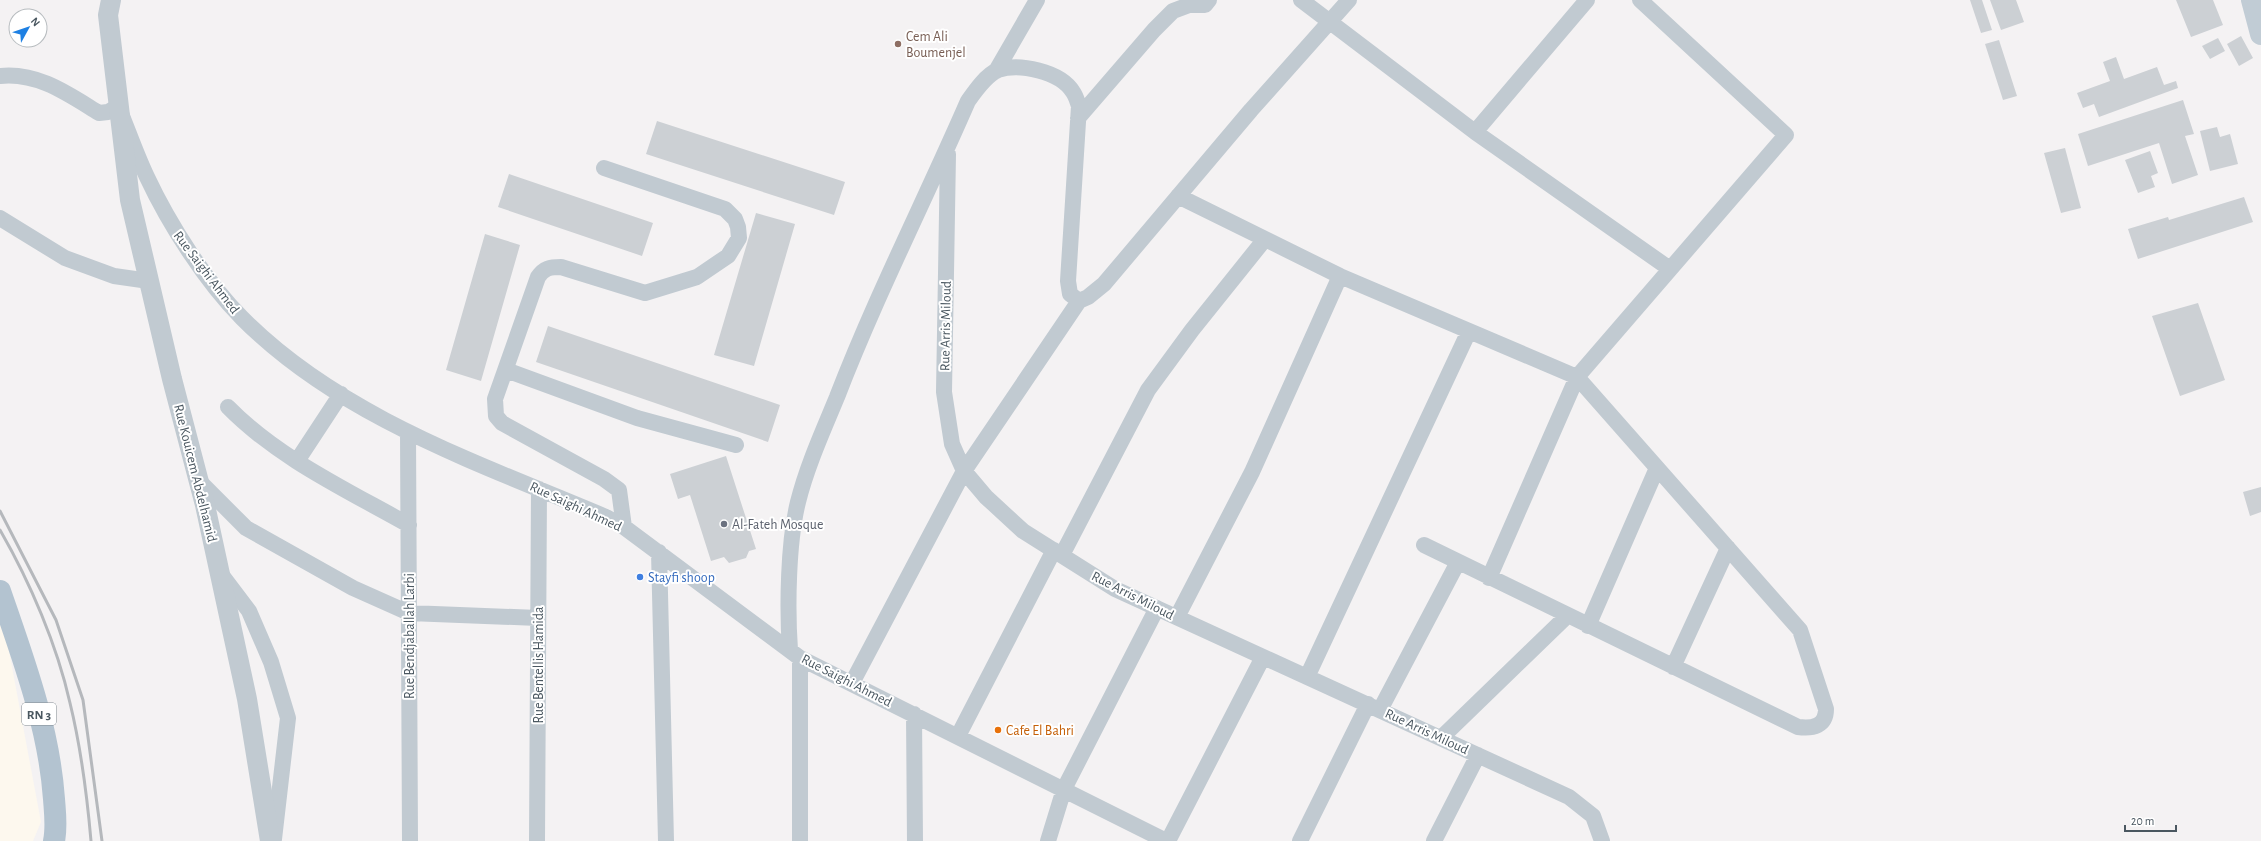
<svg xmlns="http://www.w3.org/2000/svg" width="2261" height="841" viewBox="0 0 2261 841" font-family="'Alegreya Sans',sans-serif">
	<rect width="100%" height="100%" fill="#f4f2f3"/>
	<path fill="#fdf8ee" d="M0 603 41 822 33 841H0Z"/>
	<path fill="#ccd0d4" d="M1970 0H1982L1992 30 1981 33Z
		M1990 0H2016L2024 22 2001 30Z
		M2176 0H2213L2223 25 2191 37Z
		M2241 36 2253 58 2239 66 2227 44Z
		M2218 38 2225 51 2210 59 2202 46Z
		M1999 40 2017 96 2003 100 1985 44Z
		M2116 57 2124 79 2157 67 2164 85 2176 81 2178 88 2099 117 2094 104 2083 108 2077 93 2110 81 2103 62Z
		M2183 100 2194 134 2185 136 2198 175 2172 184 2159 143 2088 166 2078 134Z
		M657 121 845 182 834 215 646 154Z
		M2217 127 2220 137 2230 134 2238 164 2210 171 2200 131Z
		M2065 148 2081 208 2061 213 2044 153Z
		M2150 151 2158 173 2151 176 2155 187 2138 193 2125 160Z
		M509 174 653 223 642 256 498 207Z
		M2244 197 2253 222 2138 259 2128 229 2168 217 2169 220Z
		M756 213 795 224 754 366 714 355Z
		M485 234 520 245 481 381 446 370Z
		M2198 303 2225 380 2180 396 2152 316Z
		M548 326 780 405 768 442 536 362Z
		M726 456 756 549 749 551 746 558 729 563 724 557 711 561 690 495 678 499 670 474Z
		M2261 487V512L2250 516 2243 492Z"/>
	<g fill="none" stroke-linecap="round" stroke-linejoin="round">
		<path stroke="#c1cad1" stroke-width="16" d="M1301 0 1475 132 1670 269
			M996 71 1037 0
			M0 76C38 72 68 94 99 113L108 112 118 106C128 130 136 154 147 177 169 224 206 282 242 318 340 417 481 464 606 517L624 527 800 658 1166 841
			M1078 118 1154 30 1173 11 1189 5H1205L1209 0
			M1475 132 1587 0
			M948 154 944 392 952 444 964 471 986 497 1023 531 1115 589 1569 797 1593 816 1602 841
			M604 168 725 209 735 219 738 227 739 238 728 256 697 277 645 293 561 267C550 267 544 268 538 277L495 399 496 416 502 423 604 479 619 490 624 527
			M1178 196 1340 276 1577 377 1800 630 1826 709C1826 726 1813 729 1798 727L1424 545
			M0 218 65 258 114 276 149 281
			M506 370 637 418 736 445
			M228 407C278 458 347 490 409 525
			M408 432 410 841
			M297 461 341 394
			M199 481 246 528 353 588 409 613 538 618
			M659 552 666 841
			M1062 555 1148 390 1192 330 1265 239
			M221 574 249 611 271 662 288 718 274 839
			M1489 578 1577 377 1786 135 1640 0
			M1177 617 1252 472 1340 276
			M1588 626 1657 468
			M790 650C787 608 788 542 798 502 807 466 823 431 837 397 876 296 925 200 968 101 975 91 986 75 998 70 1019 63 1060 71 1073 92 1076 96 1077 101 1079 106L1068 281 1070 294 1079 301 1088 297 1104 284 1251 110 1349 0
			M1673 667 1728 548
			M1307 677 1469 331
			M852 683 964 471 1079 301
			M1380 710 1458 562
			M914 714 915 841
			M958 736 1054 550
			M1441 738 1567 616
			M537 841 539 489
			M800 841V658
			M1048 841 1064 789 1157 608
			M1168 841 1263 657
			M1300 841 1368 704
			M1434 841 1478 755"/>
		<path stroke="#c1cad1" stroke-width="20" d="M111 0 108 15 130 200 172 379 205 505 247 699 270 841"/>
		<path stroke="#c1ccd5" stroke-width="22" d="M2252 0 2261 34"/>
		<path stroke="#b3c3d0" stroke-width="22" d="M0 591C23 658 49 727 54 799 55 813 57 827 54 841"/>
		<path stroke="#b5b8bc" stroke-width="3" d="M0 511 56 620 83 700 102 841
			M0 530C30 582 57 645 70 703 81 748 87 795 91 841"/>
	</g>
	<circle fill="#8d6e63" stroke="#fff" stroke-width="1.5" cx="898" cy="44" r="4"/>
	<circle fill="#6b7280" stroke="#fff" stroke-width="1.5" cx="724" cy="524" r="4"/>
	<circle fill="#3f7fe0" stroke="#fff" stroke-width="1.5" cx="640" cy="577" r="4"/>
	<circle fill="#e8710a" stroke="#fff" stroke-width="1.5" cx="998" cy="730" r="4"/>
	<g text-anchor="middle" stroke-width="4" stroke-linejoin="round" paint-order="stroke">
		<rect fill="#fff" stroke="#808990" stroke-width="1" x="22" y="703" width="34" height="22" rx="3"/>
		<g font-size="13" font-weight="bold" fill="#4a5760">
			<text x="39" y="719">RN 3</text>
		</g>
		<g font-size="14" fill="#785e54" stroke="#fff" text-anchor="start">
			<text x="906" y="41">Cem Ali<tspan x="906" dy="16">Boumenjel</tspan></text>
		</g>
		<g font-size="14" fill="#4a5760" stroke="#fff">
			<text transform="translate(207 272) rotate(53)" y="5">Rue Saighi Ahmed</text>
			<text transform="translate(945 326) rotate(-89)" y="5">Rue Arris Miloud</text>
			<text transform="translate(196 473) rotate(76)" y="5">Rue Kouicem Abdelhamid</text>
			<text transform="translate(576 506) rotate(25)" y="5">Rue Saighi Ahmed</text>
			<text transform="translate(1133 595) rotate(27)" y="5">Rue Arris Miloud</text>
			<text transform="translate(409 636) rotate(-90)" y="5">Rue Bendjaballah Larbi</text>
			<text transform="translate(538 665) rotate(-90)" y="5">Rue Bentellis Hamida</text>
			<text transform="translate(847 680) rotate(27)" y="5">Rue Saighi Ahmed</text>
			<text transform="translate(1427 731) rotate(25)" y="5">Rue Arris Miloud</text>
		</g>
		<g font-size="14" fill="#5b616d" stroke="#fff" text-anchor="start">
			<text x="732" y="529">Al-Fateh Mosque</text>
		</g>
		<g font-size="14" fill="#366cbe" stroke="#fff" text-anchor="start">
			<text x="648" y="582">Stayfi shoop</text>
		</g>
		<g font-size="14" fill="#c56008" stroke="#fff" text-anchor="start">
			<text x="1006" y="735">Cafe El Bahri</text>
		</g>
	</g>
	<g transform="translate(28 28) rotate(50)"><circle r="19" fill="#ffffff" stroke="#b7bcbf"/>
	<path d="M0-3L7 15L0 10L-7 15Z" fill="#1e80e3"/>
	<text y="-6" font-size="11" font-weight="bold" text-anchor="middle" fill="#4a5760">N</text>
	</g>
	<path d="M2125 825v6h51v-6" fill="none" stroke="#4a5760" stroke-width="2"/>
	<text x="2131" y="825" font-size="12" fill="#4a5760" stroke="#ffffff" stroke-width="3" paint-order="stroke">20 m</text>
</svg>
